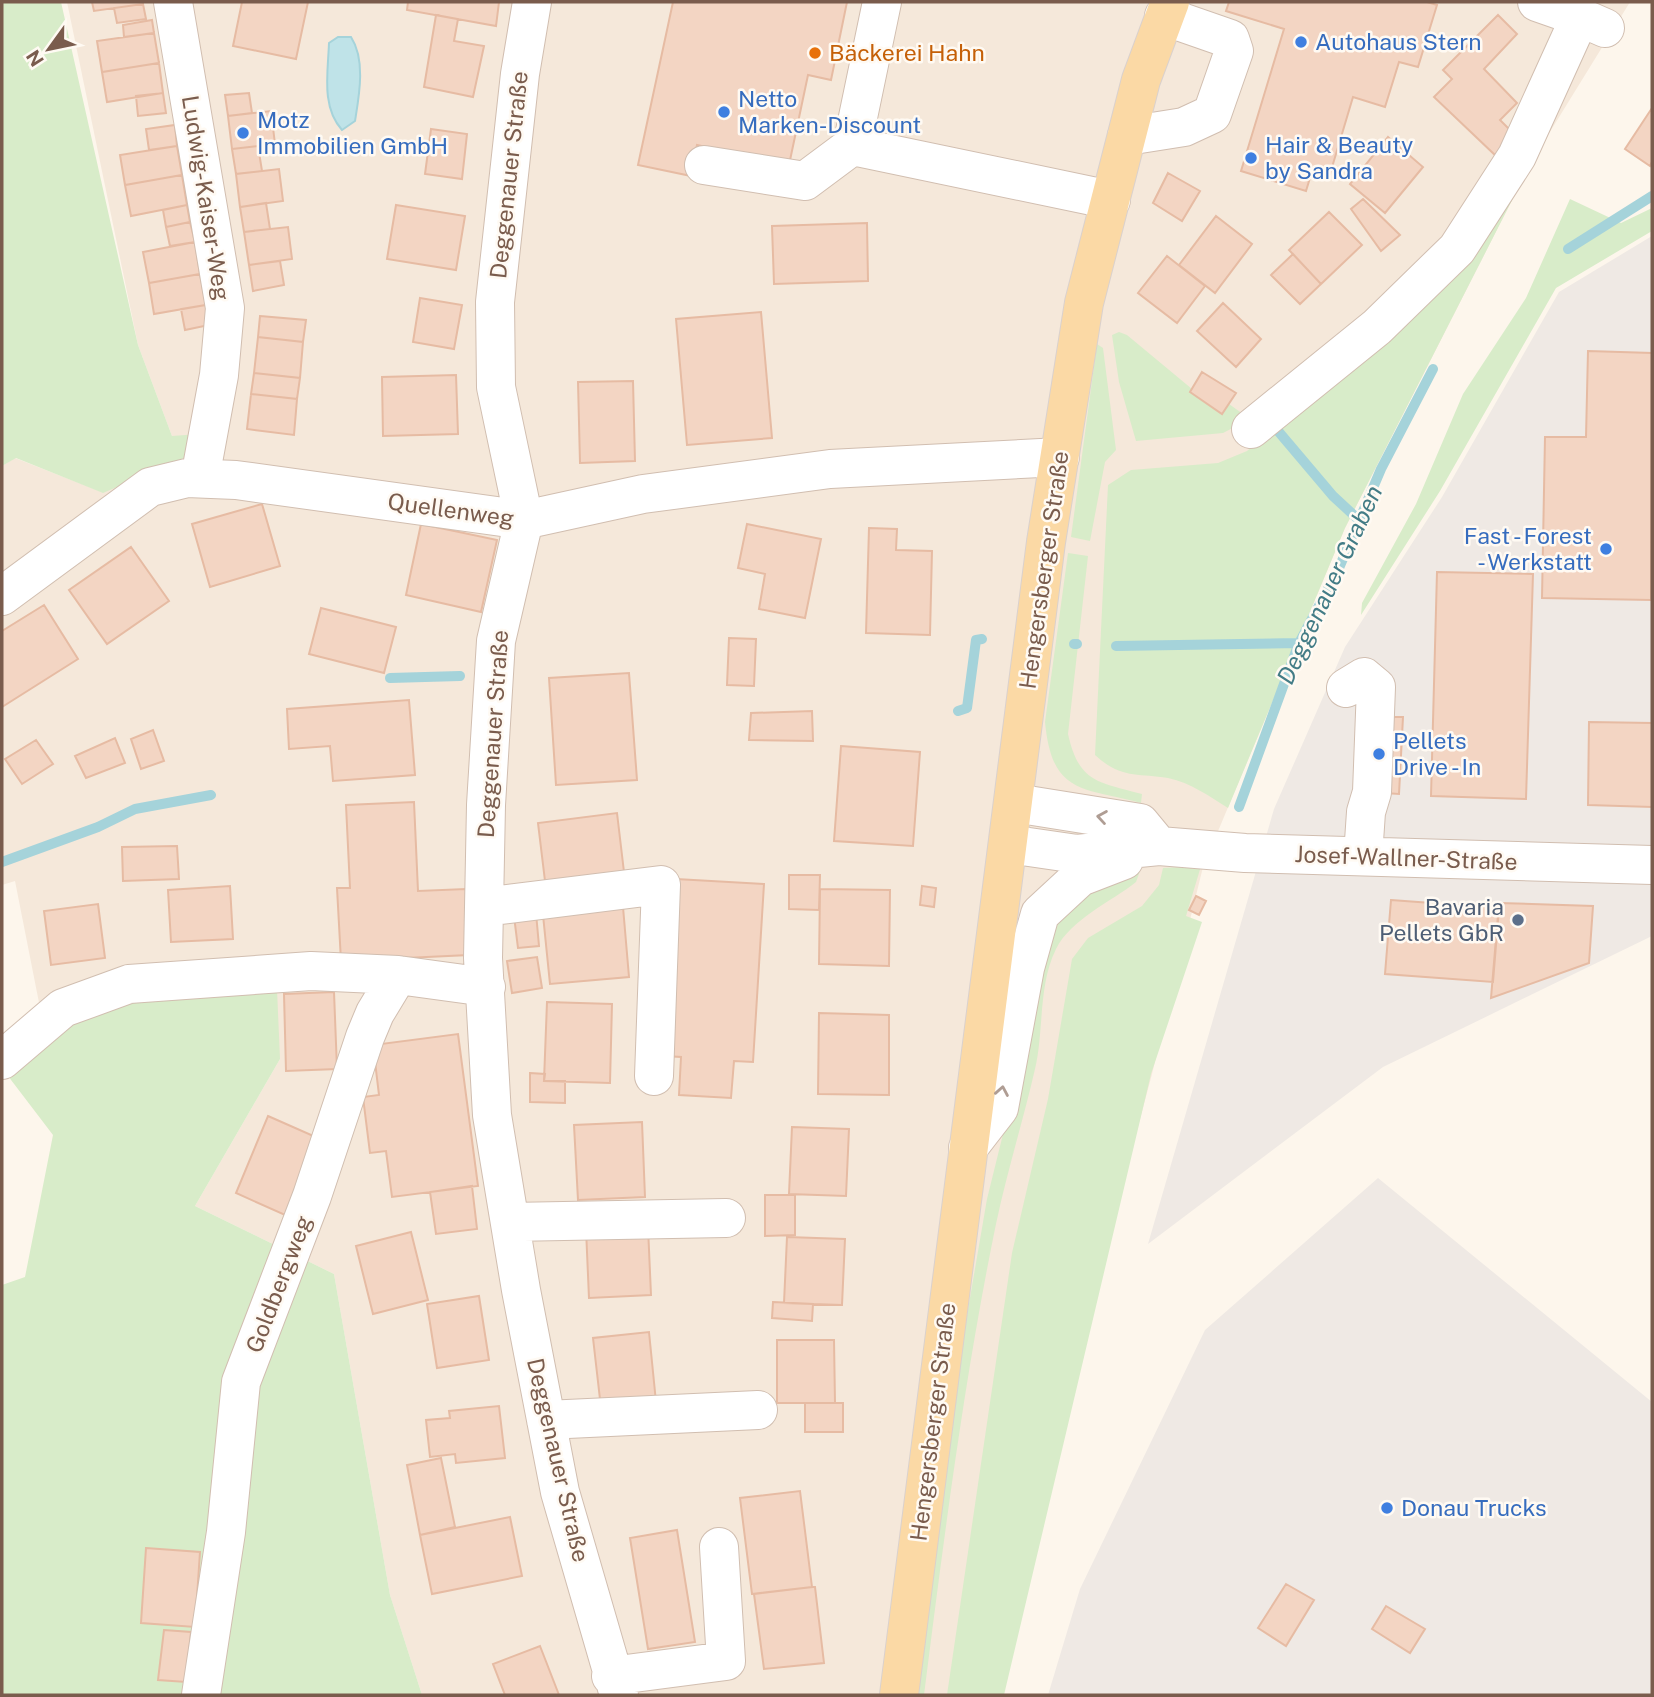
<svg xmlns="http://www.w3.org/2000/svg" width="1654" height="1697" viewBox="0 0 1654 1697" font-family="'Public Sans',sans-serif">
	<rect width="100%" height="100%" fill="#fdf6ec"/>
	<path fill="#f5e8da" d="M67 2H1630L1532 161 1345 528 1203 867 1152 1074 1031 1529 993 1695H422L390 1595 334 1274 195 1206 280 1059 45 1033 15 881 2 885V466L15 458 102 492 172 436 138 345Z"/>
	<path fill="#efe9e4" d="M1652 236V936L1383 1067 1148 1244 1274 809 1345 647 1442 497 1559 292Z
		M1378 1178 1652 1402V1695H1048L1080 1589 1205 1330Z"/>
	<path fill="#d8ecc9" d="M2 2H61L138 345 172 436 199 434 193 454 103 493 16 458 2 466Z
		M1532 161 1345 528 1228 808C1209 796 1191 783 1168 778 1137 773 1121 779 1095 755L1108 485 1131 470 1218 463 1247 451 1433 296Z
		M1570 199 1621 223 1652 208V231L1556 288 1440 491 1361 615 1362 603 1416 504 1463 394 1526 298Z
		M1119 332 1127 335 1192 389 1190 392 1222 414 1229 404 1250 419 1223 433 1136 441 1119 382 1112 335Z
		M1097 344 1103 348 1116 450 1105 462 1090 541 1071 537Z
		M1068 553 1088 556 1068 734C1079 783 1098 782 1142 794L1141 803C1082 787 1052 795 1045 722Z
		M1201 866 1186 916 1202 922 1151 1074 1004 1695H947L1012 1253 1048 1099 1072 959 1088 938 1142 906 1159 885 1163 868Z
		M1140 871 1136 882C1111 902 1071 919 1056 949 1038 985 1044 1032 1035 1069 1023 1121 1007 1172 996 1224 964 1379 944 1538 924 1695H911L944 1449 987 1199 1055 923C1079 900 1105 873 1140 871Z
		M277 989 280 1059 195 1206 334 1274 390 1595 422 1695H2V1285L25 1277 53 1135 8 1076 45 1033 134 1002Z"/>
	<path fill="#bfe3e8" stroke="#a5d3da" stroke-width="2" d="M338 37H351C366 60 359 96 355 121L342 130C321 107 328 72 329 43Z"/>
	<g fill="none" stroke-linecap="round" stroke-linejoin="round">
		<path stroke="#a5d3da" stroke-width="10" d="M1568 249 1652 196
			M1278 431 1333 496 1359 520
			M1074 644H1077
			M1116 646 1299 643
			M390 678 460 676
			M958 711 967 708 976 640 982 639
			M1239 807 1299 643 1339 568 1381 469 1433 369
			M2 862 98 827 135 809 211 795"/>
	</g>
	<path fill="#f3d5c3" stroke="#e6bba3" stroke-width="2" d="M92 2H143V4L94 11Z
		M242 2H308L296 59 233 46Z
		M408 2H499L496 26 407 10Z
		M673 2H847L831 80 808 75 789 165 697 145 691 176 638 165Z
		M1229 2H1427L1437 5 1418 67 1399 62 1385 107 1353 97 1330 174 1313 168 1306 191 1241 171 1284 29 1226 11Z
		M143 4 146 19 117 23 114 8Z
		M436 15 458 19 454 41 484 46 473 97 424 87Z
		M1498 15 1517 34 1484 69 1517 103 1500 120 1515 135 1495 155 1434 97 1452 79 1443 70Z
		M152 20 154 33 124 37 123 25Z
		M154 33 159 63 102 72 97 41Z
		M159 63 163 93 107 102 102 72Z
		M163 93 166 113 138 116 136 96Z
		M249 93 252 113 228 116 225 95Z
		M1652 108V162L1650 166 1625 149Z
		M271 111 275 144 232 149 228 116Z
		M175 125 177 146 149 150 146 129Z
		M431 129 467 134 462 179 425 174Z
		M1388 137 1423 167 1385 213 1350 184Z
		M177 146 182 175 125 185 120 155Z
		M258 146 262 171 236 174 232 149Z
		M279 169 283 201 240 207 236 174Z
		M1168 173 1200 191 1182 221 1153 203Z
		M182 175 187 205 131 216 125 185Z
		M1363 199 1400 235 1381 251 1351 209Z
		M266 203 270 229 244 232 240 207Z
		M187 205 190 222 166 227 163 210Z
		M396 205 465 216 456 270 387 259Z
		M1329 212 1362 245 1321 284 1289 250Z
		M1216 216 1252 244 1215 293 1179 265Z
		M190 222 195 242 170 246 166 227Z
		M867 223 868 281 774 284 772 226Z
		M288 227 292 259 249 265 244 232Z
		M195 242 200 274 149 283 143 252Z
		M1293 254 1321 284 1300 304 1271 275Z
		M1167 256 1205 286 1177 323 1138 293Z
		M280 261 284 285 253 291 249 265Z
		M200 274 206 305 154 314 149 283Z
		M420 298 462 305 454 349 413 342Z
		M1223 303 1261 339 1236 367 1197 331Z
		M206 305 209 325 185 330 181 309Z
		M761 312 772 438 687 445 676 319Z
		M260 316 306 320 303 342 258 337Z
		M258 337 303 342 300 378 254 373Z
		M1588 351 1652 353 1651 600 1542 598 1545 437H1586Z
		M1202 372 1236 393 1222 414 1190 392Z
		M254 373 300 378 297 399 251 394Z
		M456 375 458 434 383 436 382 377Z
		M633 381 635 461 580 463 578 382Z
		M251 394 297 399 294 435 247 429Z
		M262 504 280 566 210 587 192 524Z
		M421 524 497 540 481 612 406 595Z
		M747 524 821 539 805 618 759 609 765 574 738 568Z
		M869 528 897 529 896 550 932 551 930 635 866 633Z
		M131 547 169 601 107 644 69 590Z
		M1437 572 1533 574 1526 799 1431 796Z
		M44 605 78 659 2 707V631Z
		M321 608 396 627 384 673 309 654Z
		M729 638 756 639 754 686 727 685Z
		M629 673 637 780 556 785 549 678Z
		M409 700 415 775 333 781 330 746 289 749 287 709Z
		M812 711 813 741 749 740 751 713Z
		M1358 717H1403L1399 794 1354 791Z
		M1589 722 1652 723V807L1588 805Z
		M153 730 164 761 141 769 131 739Z
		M115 738 125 763 86 778 75 756Z
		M36 740 53 764 22 784 5 759Z
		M841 746 920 752 913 846 834 841Z
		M414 802 418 891 466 889 469 955 341 961 337 888H350L346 805Z
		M617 813 624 872 545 881 538 823Z
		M177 846 179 879 123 881 122 847Z
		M789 875H820L819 910 789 909Z
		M676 879 764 884 753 1062 734 1061 731 1098 679 1095 681 1057 665 1056Z
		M230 886 233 939 171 942 168 890Z
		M922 886 936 888 934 907 920 905Z
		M820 889 890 890 889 966 819 964Z
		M1196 896 1206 901 1199 915 1189 910Z
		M1391 900 1499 908 1493 982 1385 974Z
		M1499 903 1593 906 1589 963 1491 998Z
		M98 904 105 958 51 965 44 911Z
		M623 907 629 977 550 984 543 915Z
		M536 913 539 946 518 948 514 916Z
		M537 957 542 988 512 993 507 961Z
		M334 992 337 1069 286 1071 284 994Z
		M547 1002 612 1004 610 1083 544 1081Z
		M819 1013 889 1015V1095L818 1094Z
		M458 1034 478 1186 392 1197 386 1151 370 1153 363 1097 379 1095 373 1045Z
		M530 1073 545 1074 544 1081H565V1103L530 1102Z
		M268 1116 318 1138 285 1215 236 1193Z
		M642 1122 645 1197 578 1200 574 1125Z
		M792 1127 849 1129 846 1196 789 1194Z
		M472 1186 477 1229 436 1234 430 1192Z
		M765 1195H795V1235L765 1236Z
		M648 1227 651 1295 589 1298 586 1229Z
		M411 1232 428 1300 373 1314 356 1246Z
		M787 1237 845 1239 842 1305 784 1303Z
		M479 1296 489 1360 437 1368 427 1304Z
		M773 1302 813 1304 812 1321 772 1318Z
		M649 1332 656 1402 601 1408 593 1338Z
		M777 1340H834L835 1403H777Z
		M805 1403H843V1432H805Z
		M499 1406 505 1458 456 1463 455 1454 430 1457 426 1420 450 1418 449 1411Z
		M441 1458 455 1527 420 1535 407 1465Z
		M800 1491 812 1587 752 1594 740 1498Z
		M510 1517 522 1576 432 1594 420 1535Z
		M677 1530 695 1642 648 1649 630 1538Z
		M146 1548 200 1552 195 1627 141 1623Z
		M1286 1584 1314 1600 1286 1646 1258 1628Z
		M812 1587H815L824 1663 764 1669 754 1594Z
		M1386 1606 1425 1629 1410 1653 1372 1629Z
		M164 1630 191 1632 186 1682 158 1680Z
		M540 1646 559 1695H505L493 1664Z"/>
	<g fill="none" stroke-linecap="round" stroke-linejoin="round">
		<g stroke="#d1beb0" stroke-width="40">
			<path id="minor" d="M173 2 225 308 219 375 200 478
				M532 2 520 74 495 302 496 387 524 520 496 641 486 805 483 958 492 1115 521 1290 560 1492 619 1695
				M882 2 852 146 1111 200
				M1537 2 1580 17
				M1127 136 1184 127 1212 114 1234 51 1230 39 1164 16
				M704 165 805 181 852 146
				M1251 429 1377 327 1457 249 1517 156 1580 17 1605 28
				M2 596 150 487 187 478 236 480 524 520 643 494 830 469 1060 457
				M1346 688 1364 677 1376 687 1372 792 1366 812 1363 856
				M1015 803 1140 823 1159 846
				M1008 844 1077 854 1159 846 1245 853 1652 865
				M484 907 661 885 654 1076
				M2 1060 63 1008 129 984 311 971 398 975
				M968 1148 999 1108 1025 968 1040 914 1080 877 1124 860
				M510 1222 726 1218
				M546 1420 758 1410
				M611 1676 726 1661 719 1547
				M201 1695 226 1532 241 1382 312 1196 365 1037 375 1013 398 975 486 987"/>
		</g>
		<g stroke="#dad1cd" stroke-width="40">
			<path id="major" d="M899 1695 1046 542 1084 303 1141 80 1170 2"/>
		</g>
		<use href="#minor" stroke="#fff" stroke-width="38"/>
		<use href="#major" stroke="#fbd9a5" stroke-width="38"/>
	</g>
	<defs><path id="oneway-chevron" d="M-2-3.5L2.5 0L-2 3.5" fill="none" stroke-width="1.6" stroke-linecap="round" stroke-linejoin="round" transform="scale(1.75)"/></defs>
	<g stroke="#af9d94">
		<use href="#oneway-chevron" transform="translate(1102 817) rotate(-171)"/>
		<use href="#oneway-chevron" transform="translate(1002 1091) rotate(-80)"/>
	</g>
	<g fill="#3f7fe0" stroke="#fffaf3" stroke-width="2.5">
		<circle cx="1301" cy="42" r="7"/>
		<circle cx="724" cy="112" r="7"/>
		<circle cx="243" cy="133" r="7"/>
		<circle cx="1251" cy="158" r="7"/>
		<circle cx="1606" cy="549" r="7"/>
		<circle cx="1379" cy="754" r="7"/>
		<circle cx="1387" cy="1508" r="7"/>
	</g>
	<circle fill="#e8710a" stroke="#fffaf3" stroke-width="2.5" cx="815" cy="53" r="7"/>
	<circle fill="#5c6f8a" stroke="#fffaf3" stroke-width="2.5" cx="1518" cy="920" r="7"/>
	<g text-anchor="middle" stroke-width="5" stroke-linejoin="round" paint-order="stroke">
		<g font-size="23" fill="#366cbe" stroke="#fffaf3" text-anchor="start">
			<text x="1315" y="50">Autohaus Stern</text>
			<text x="738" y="107">Netto<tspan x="738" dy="26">Marken-Discount</tspan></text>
			<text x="257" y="128">Motz<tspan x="257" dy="26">Immobilien GmbH</tspan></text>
			<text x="1265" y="153">Hair &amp; Beauty<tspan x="1265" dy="26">by Sandra</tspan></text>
			<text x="1592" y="544" text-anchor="end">Fast - Forest<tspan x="1592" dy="26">- Werkstatt</tspan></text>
			<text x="1393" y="749">Pellets<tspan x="1393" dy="26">Drive - In</tspan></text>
			<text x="1401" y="1516">Donau Trucks</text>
		</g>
		<g font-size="23" fill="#c56008" stroke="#fffaf3" text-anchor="start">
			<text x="829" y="61">Bäckerei Hahn</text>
		</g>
		<g font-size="23" fill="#7a5c4d" stroke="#fffaf3">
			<text transform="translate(509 175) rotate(-84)" y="8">Deggenauer Straße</text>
			<text transform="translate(206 198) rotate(81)" y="8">Ludwig-Kaiser-Weg</text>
			<text transform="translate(451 510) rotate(8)" y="8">Quellenweg</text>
			<text transform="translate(1044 570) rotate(-82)" y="8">Hengersberger Straße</text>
			<text transform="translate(493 734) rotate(-86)" y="8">Deggenauer Straße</text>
			<text transform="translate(1406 858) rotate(2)" y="8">Josef-Wallner-Straße</text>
			<text transform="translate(279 1284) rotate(-69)" y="8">Goldbergweg</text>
			<text transform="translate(933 1422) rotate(-83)" y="8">Hengersberger Straße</text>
			<text transform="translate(558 1460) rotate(77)" y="8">Deggenauer Straße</text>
		</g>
		<g font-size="23" fill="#4e5e75" stroke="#fffaf3" text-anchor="end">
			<text x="1504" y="915">Bavaria<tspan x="1504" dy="26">Pellets GbR</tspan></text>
		</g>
		<g font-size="24" font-style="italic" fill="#437c86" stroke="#fffaf3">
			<text transform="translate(1330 585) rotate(-65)" y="8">Deggenauer Graben</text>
		</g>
	</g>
	<rect width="1654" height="1697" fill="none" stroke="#7a5c4d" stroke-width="7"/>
	<g transform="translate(49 49) rotate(237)" stroke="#fffaf3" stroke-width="5" paint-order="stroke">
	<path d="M0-5L12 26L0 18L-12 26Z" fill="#7a5c4d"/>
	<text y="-10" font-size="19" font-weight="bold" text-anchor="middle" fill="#7a5c4d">N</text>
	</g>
</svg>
